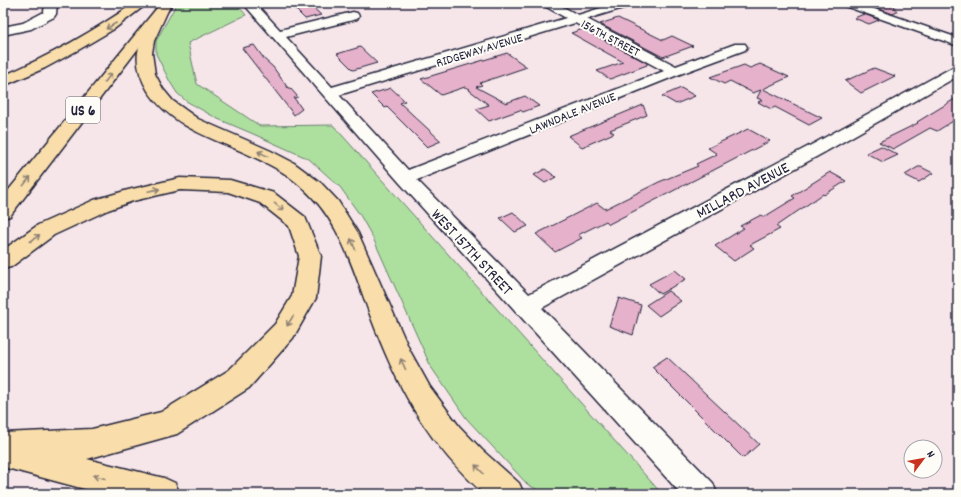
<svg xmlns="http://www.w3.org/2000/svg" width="961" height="497" viewBox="0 0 961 497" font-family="Dekko,sans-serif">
	<rect width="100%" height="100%" fill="#f6e6ea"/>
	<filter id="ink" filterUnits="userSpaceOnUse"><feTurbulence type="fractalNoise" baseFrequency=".025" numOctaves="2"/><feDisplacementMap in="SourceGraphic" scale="8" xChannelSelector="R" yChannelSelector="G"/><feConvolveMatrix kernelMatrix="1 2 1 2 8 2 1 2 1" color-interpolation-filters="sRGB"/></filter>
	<g filter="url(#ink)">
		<path fill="#addf9f" stroke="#68806d" d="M177 3H236L246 15 188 43 197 84 260 126 333 125 662 494H545L527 484 466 418 431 367 373 238 360 215 340 187 309 159 251 133 218 119 186 101 177 93 170 82 156 54V41Z"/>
		<path fill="#e6b1cb" stroke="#22223b" d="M289 3H308L321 15 305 19Z
			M890 3H893L897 12 893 14 877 8Z
			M864 14 879 20 869 24 854 18Z
			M618 18 663 40 672 36 693 46 663 57 600 24Z
			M583 29 647 63V65L610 79 597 71 623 62 571 33Z
			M254 45 265 60 273 67 288 88H290L298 97 294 98 302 109 294 115 242 48Z
			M360 47 377 63 353 70 337 54Z
			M507 53 527 67 480 83 482 85 476 87 506 103 525 96 539 106 523 112 520 110 489 121 476 109 489 105 469 90 470 89 465 87 441 95 421 79Z
			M760 64 789 77 763 89 822 118 809 125 775 107 771 109 758 102 762 100 757 98 761 90 753 93 730 81 724 84 710 77 744 65 750 68Z
			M874 68 895 76 861 93 845 81Z
			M391 88 405 101 400 103 441 141 427 147 387 107 385 108 371 94Z
			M681 88 695 96 676 104 662 96Z
			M958 97V118L937 131 930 128 893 149 879 142 918 123 917 122Z
			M643 105 647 115 610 130 614 133 582 147 568 136Z
			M748 129 770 141 609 224 606 221 578 235 582 238 555 252 536 234 597 203 605 209 659 182 698 166 696 164 717 154 708 148Z
			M881 146 898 155 883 162 866 153Z
			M918 167H921L933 173 919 182 905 175Z
			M545 169 556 177 545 183 534 175Z
			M830 172 846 181 824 195 823 194 776 226 780 229 750 245 754 248 734 261 715 246 744 228 740 226 761 215 764 217 795 198 792 196Z
			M513 212 528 226 515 232 500 218Z
			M675 270 686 279 660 294 649 284Z
			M668 291 681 301 659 316 646 305Z
			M619 298 641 305 633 335 609 326Z
			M667 357 708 396 759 444 743 458 652 367Z"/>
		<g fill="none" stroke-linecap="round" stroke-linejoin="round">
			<g stroke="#22223b" stroke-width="3">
				<path id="minor" d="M45 3H57L56 14 54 17 31 29 3 35V27L23 23 44 12Z
					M243 3H255L280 30 353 12 357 13 359 16 357 19 286 37 332 87 566 18 543 5 541 3H556L578 15 617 3H635L633 5 587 19 676 66 735 44H745L747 47 745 50 680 74 417 180 529 294 813 144 953 67 958 66V76L825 152 542 308 713 483 717 494H681L399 182ZM575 23 664 71 408 170 339 95Z
					M840 3H857L958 38V46L842 5Z"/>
			</g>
			<g stroke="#22223b" stroke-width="3">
				<path id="major" d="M161 3H173L10 216 3 218V197Z"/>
			</g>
			<g stroke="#22223b" stroke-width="3">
				<path id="highway" d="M134 3H148L114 29 80 49 45 68 3 86V76C49 56 93 32 134 3Z
					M163 4 167 5 169 8 154 41 152 53 155 74 163 89 173 101 198 119 271 151 294 163 321 183 338 201 358 233 410 351 430 387 459 426 482 450 519 483 524 494H484C430 445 401 395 375 328 358 285 345 231 312 197 299 183 283 171 266 163 225 141 175 132 148 91 141 79 136 66 138 52 140 36 151 23 157 8L159 5Z
					M180 178 230 180 274 193 305 217 321 256 316 298 293 338 249 388 177 434 87 459 164 478 175 483 180 494H103L3 467V433L92 429 161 412 229 370 275 324 292 296 299 256 289 226 260 203 228 192 180 190 133 201 108 210 54 235 11 267 3 269V250L38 225 94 200 128 190Z"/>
			</g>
			<use href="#minor" fill="#fdfcf7" fill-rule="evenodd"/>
			<use href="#major" fill="#f9deab" fill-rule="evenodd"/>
			<use href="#highway" fill="#f9deab" fill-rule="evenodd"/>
		</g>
		<defs><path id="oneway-shaft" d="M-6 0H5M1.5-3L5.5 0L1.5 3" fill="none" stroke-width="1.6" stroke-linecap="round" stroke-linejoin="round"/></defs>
		<g stroke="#8e8073">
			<use href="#oneway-shaft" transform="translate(111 26) rotate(150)"/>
			<use href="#oneway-shaft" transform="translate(108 78) rotate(-52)"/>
			<use href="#oneway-shaft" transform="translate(263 154) rotate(-154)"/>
			<use href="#oneway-shaft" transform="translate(27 181) rotate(-52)"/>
			<use href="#oneway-shaft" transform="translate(154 190) rotate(-12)"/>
			<use href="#oneway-shaft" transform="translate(279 207) rotate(39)"/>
			<use href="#oneway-shaft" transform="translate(35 238) rotate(-36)"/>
			<use href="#oneway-shaft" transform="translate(353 244) rotate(-113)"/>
			<use href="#oneway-shaft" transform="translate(290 321) rotate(121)"/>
			<use href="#oneway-shaft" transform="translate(403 364) rotate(-115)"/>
			<use href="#oneway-shaft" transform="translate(479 469) rotate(-134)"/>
			<use href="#oneway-shaft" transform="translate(99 477) rotate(-166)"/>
		</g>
	</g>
	<g text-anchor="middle" stroke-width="4" stroke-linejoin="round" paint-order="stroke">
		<g font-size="13" fill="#22223b" stroke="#fdfcf7">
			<text transform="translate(611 37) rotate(28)" y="5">156TH STREET</text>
			<text transform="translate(479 49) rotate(-17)" y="5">RIDGEWAY AVENUE</text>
			<text transform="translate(572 112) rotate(-22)" y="5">LAWNDALE AVENUE</text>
		</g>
		<rect fill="#fdfcf7" stroke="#646373" stroke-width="1" x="66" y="97" width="34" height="26" rx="3"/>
		<g font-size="15" font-weight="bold" fill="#22223b">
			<text x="83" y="115">US 6</text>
		</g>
		<g font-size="16" fill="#22223b" stroke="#fdfcf7">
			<text transform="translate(742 189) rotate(-28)" y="6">MILLARD AVENUE</text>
			<text transform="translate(473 251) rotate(47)" y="6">WEST 157TH STREET</text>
		</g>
	</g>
	<rect width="961" height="497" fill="none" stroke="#fdfcf7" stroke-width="16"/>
	<rect x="8" y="8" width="945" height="481" fill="none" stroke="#22223b" stroke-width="1.5" filter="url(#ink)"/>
	<g transform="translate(923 459) rotate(58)"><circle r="19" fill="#fdfcf7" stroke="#a5a5ac"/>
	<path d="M0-3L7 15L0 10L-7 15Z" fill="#c8321e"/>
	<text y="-6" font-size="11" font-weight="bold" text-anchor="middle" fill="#22223b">N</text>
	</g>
</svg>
